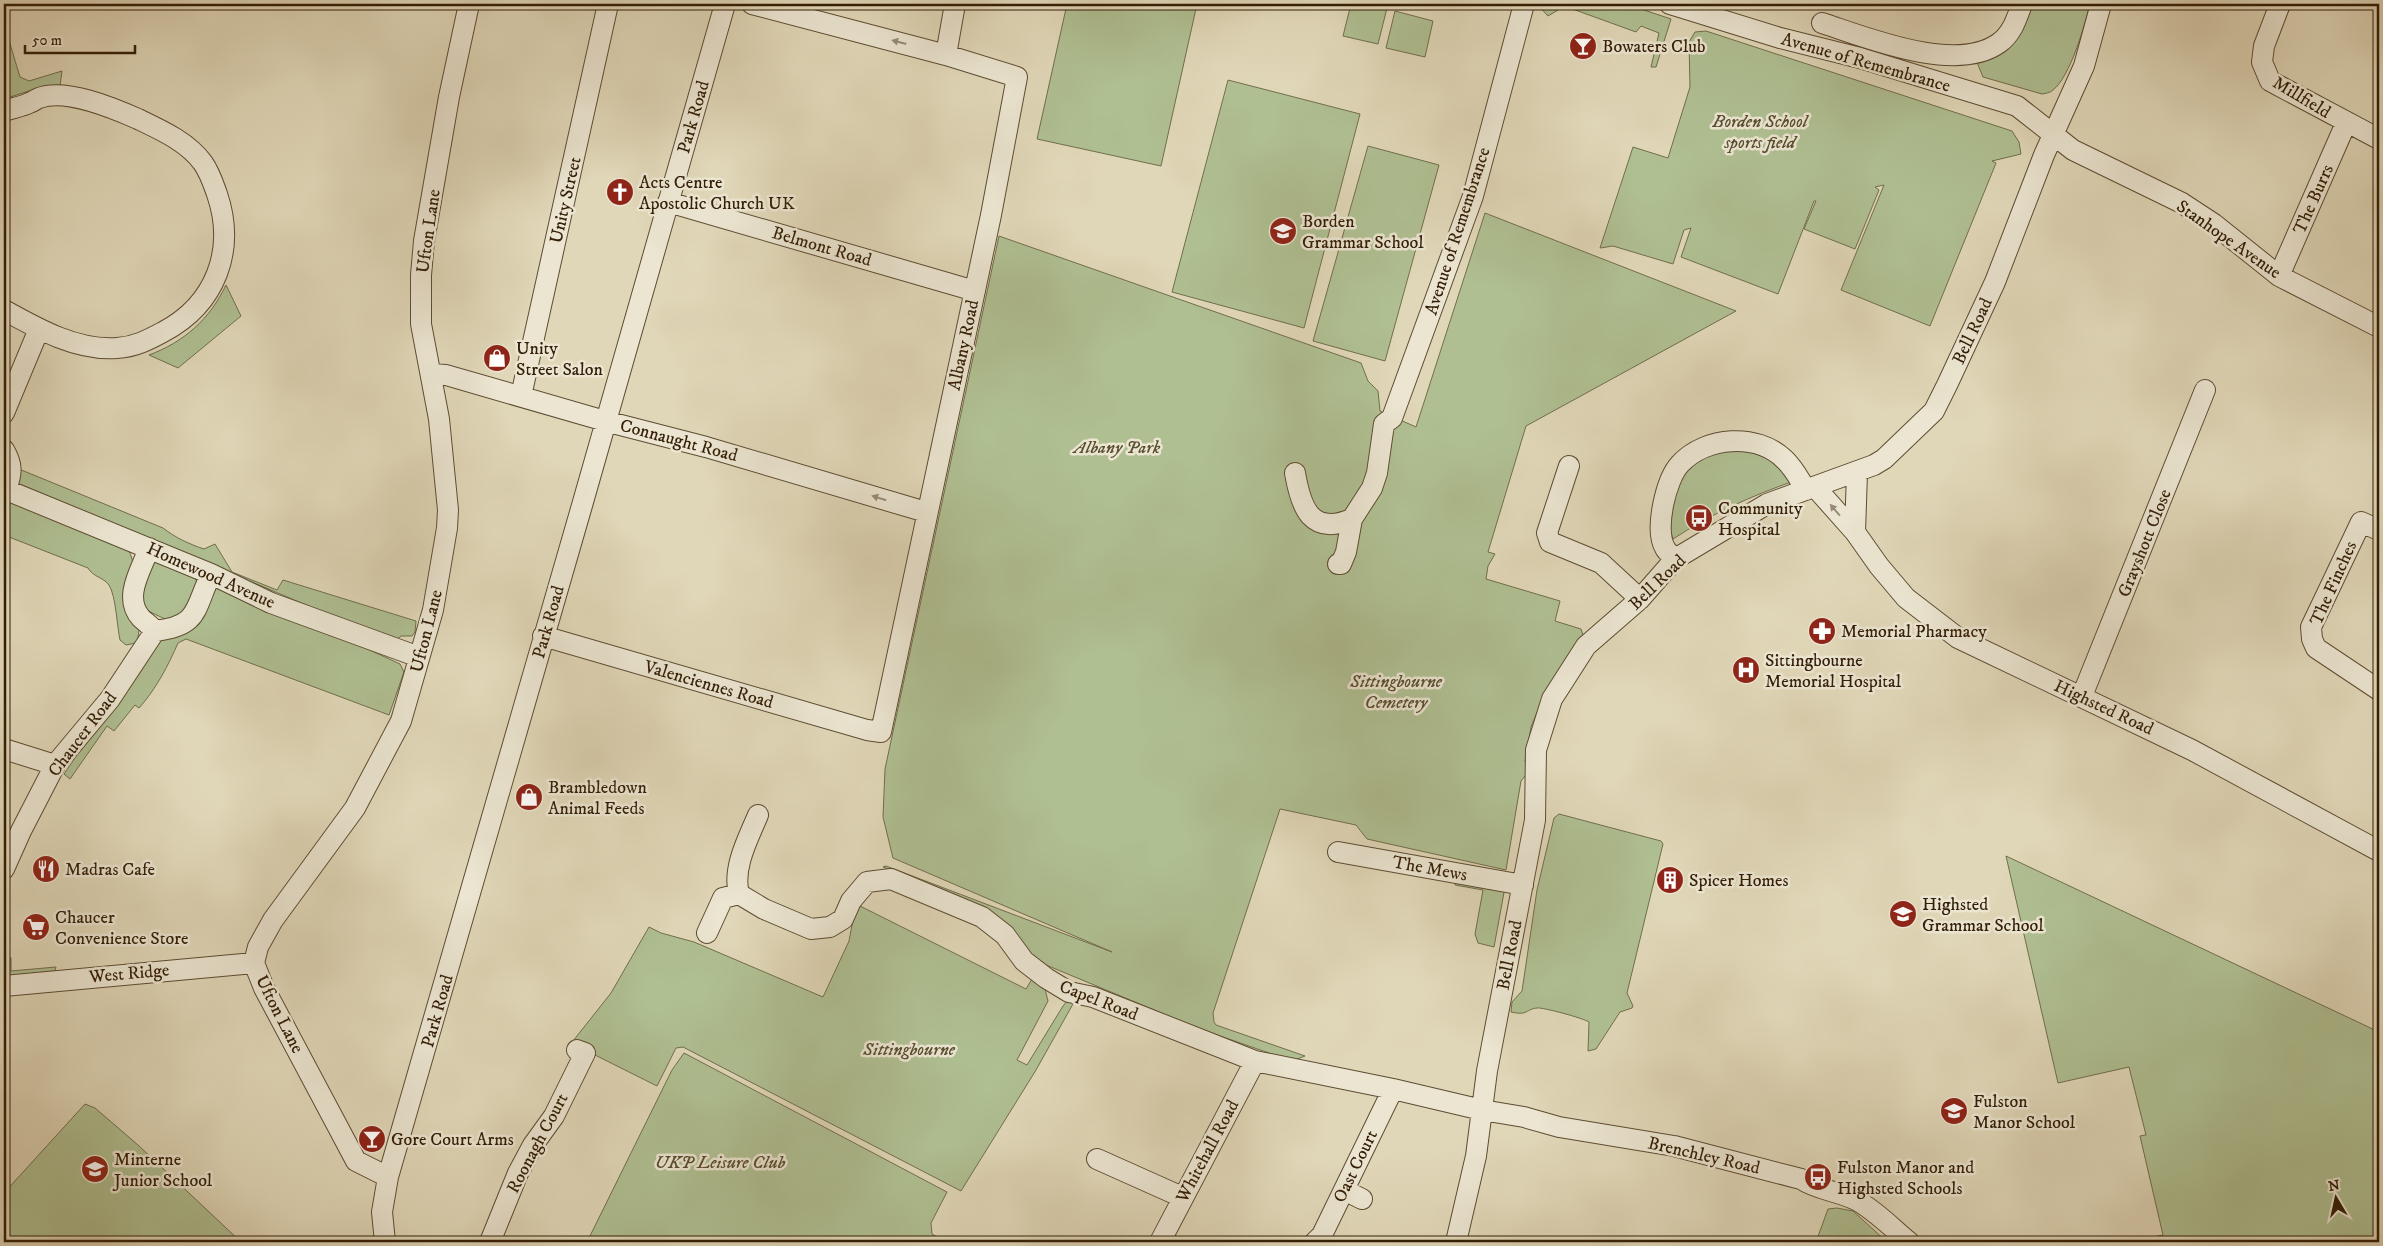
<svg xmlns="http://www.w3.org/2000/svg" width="2383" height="1246" viewBox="0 0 2383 1246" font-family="'IM FELL DW Pica',serif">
	<rect width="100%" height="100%" fill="#e0d7b8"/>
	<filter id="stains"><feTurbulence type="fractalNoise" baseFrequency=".004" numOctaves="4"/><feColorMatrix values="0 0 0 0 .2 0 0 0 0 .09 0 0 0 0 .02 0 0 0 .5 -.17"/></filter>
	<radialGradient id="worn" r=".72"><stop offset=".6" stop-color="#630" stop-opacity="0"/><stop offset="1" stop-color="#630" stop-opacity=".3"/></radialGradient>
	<path fill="#afbf92" stroke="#716e4c" d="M1067 4H1197L1161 166 1037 139Z
		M1351 4H1367L1387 8 1378 44 1343 36Z
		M1537 4H1626L1671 19 1656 67H1651L1659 33 1641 26 1636 32 1567 7H1563L1548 16Z
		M2026 4H2090C2085 25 2070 77 2053 90 2050 93 2046 93 2042 94L1983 77 1976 60Z
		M1395 11 1433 21 1425 57 1386 48Z
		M4 24 20 77 29 81 62 71 60 86 35 89 4 99Z
		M1706 31 2012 131 2019 142 2021 154 1992 161 1996 163 1930 326 1841 290 1884 185 1875 187 1879 190 1855 249 1804 229 1816 201H1814L1778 294 1681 257 1691 228 1684 230 1673 264 1613 246 1600 248 1633 147 1668 158 1690 87 1689 42 1695 32Z
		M1228 80 1360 114 1304 328 1172 292Z
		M1368 146 1439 165 1385 361 1313 341Z
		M1485 213 1736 311 1526 426 1488 552 1495 554 1488 566 1486 579 1560 601 1555 621 1581 629 1583 635 1593 645 1547 688 1531 727 1525 761 1527 764 1526 775 1521 781 1506 870 1367 839 1356 825 1280 809 1213 1013 1214 1022 1216 1025 1305 1056 1292 1061 1200 1029 1046 965 897 872 883 867 886 866 1112 952 893 858 883 817 885 769 999 236 1361 363 1368 381 1378 391 1380 411 1416 427Z
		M226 285 241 316 178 368 149 355C184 342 210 319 226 285Z
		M1758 448 1794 481C1751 496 1711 514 1673 539L1667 520 1681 474 1712 451Z
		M19 469 163 528C176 538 189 544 204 549L215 544 232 572 277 590 283 580 416 621 415 632 412 636H401L394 642 17 483Z
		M4 494 129 551C137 567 144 627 136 643L126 645 120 640C117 627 116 596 109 585 103 577 93 577 88 568L4 535Z
		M157 561 194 578 198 582 184 618 169 621 140 607 149 562Z
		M217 588 318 626 400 664 404 672 389 715 186 639 178 643C168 666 156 689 139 708L135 705 114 731 107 726 70 779 64 774 155 640 213 589Z
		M1559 814 1661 841 1663 844 1627 993 1633 1006 1632 1008 1620 1012 1596 1049 1588 1051 1589 1022C1583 1018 1542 1007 1537 1008 1526 1009 1528 1016 1511 1012L1512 1002 1522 991 1537 890 1554 818Z
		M2006 856 2379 1032V1242H2129L2163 1235 2140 1136 2146 1135 2129 1067 2058 1083Z
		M1456 879 1505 887 1494 947 1478 943 1475 934 1483 890 1455 885Z
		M856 904 1026 989 1035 974 1045 989 1048 1001 1017 1060 1027 1065 1063 1006 1067 1001 1078 995 1036 1070 961 1191 683 1047 676 1048 657 1086 595 1055 573 1041 611 993 649 927 661 933 694 942 823 997 849 941Z
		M4 955 11 958V971L56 967 55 971 7 976H4Z
		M684 1053 947 1192 931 1223 932 1234 946 1242H587L672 1070Z
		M85 1104 95 1108 138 1145 241 1242H4V1193Z
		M1837 1208 1853 1211 1887 1242H1816L1828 1209Z"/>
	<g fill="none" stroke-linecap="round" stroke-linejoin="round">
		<g stroke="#5e4c32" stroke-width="22">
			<path id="minor" d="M1670 4 1780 38 1860 58 2017 106 2073 150 2182 203 2214 224 2279 276 2379 327
				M2280 4 2264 46 2262 62 2270 81 2379 139
				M1822 23C1868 38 1956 74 1999 43 2012 34 2017 18 2022 4
				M946 55 955 4
				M4 111C12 108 21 107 29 103 33 102 36 99 39 98 66 88 113 108 138 119 161 130 188 142 203 163 210 173 213 183 217 194 236 250 216 304 163 332 148 340 135 347 117 348 77 351 38 329 4 310
				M668 202 975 291
				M2279 276 2346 123
				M431 374 446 375 605 421 706 447 926 512
				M521 396 608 4
				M4 413 39 329
				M4 450C13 465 12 473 6 490
				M1569 466 1547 533 1550 542 1601 563 1640 599
				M1295 473C1301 508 1311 536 1352 519
				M1815 487 1855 532 1879 566 1906 598 1958 638 2192 750 2379 851
				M4 489 211 574 271 603 419 657
				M2379 530 2361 522 2311 627 2312 639 2316 648 2379 690
				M1855 532 1857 473
				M149 548C142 569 122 597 141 618 145 622 151 626 155 631 200 626 194 609 211 574
				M1675 559C1672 556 1667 552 1665 548 1654 530 1666 479 1680 464 1706 436 1757 433 1784 459 1794 468 1799 479 1806 490
				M1338 564H1341L1346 552 1352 519 1372 488 1377 473 1384 424 1392 418 1473 196 1524 4
				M543 636 867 730 881 732 991 215 1017 77 946 55 752 4
				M2082 696 2205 390
				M4 749 55 765
				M758 815C748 839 732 868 739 894L764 909 811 929 830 927 843 919 851 901 867 882 891 879 982 917 1005 935 1024 961 1046 978 1069 992 1093 997 1255 1061 1393 1089 1482 1110 1524 1117 1559 1127 1674 1146 1801 1179C1817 1190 1838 1191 1856 1200 1875 1210 1892 1228 1909 1242
				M1338 852 1523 885
				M4 869 21 831 55 765 110 699 155 631
				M707 933 723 898 739 894
				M4 986 254 963
				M1097 1159 1182 1197
				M388 1177 356 1161 264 988 254 963 258 947 273 920 355 808 401 721 433 610 447 528 448 510 439 419 421 324V275L424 241 449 97 469 4
				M1344 1190 1362 1199
				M385 1242 382 1212 388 1177C503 787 613 395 725 4
				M490 1242 518 1173 533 1145 554 1116 585 1053 577 1050
				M1160 1242 1255 1061
				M1315 1242 1322 1235 1393 1089
				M1456 1242 1476 1156 1487 1071 1535 820 1536 750 1552 699 1586 646 1640 599 1675 559 1767 504 1874 465 1884 459 1934 411 1947 385 1995 282 2044 155 2084 66 2101 4"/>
		</g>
		<use href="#minor" stroke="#ebe5d1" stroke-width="20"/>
	</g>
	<defs><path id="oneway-solid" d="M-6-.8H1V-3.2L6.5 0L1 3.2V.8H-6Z" transform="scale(1.25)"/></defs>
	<g fill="#988b76">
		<use href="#oneway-solid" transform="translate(899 42) rotate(-165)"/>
		<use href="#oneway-solid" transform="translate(879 498) rotate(-163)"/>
		<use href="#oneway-solid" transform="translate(1835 510) rotate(-131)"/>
	</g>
	<defs>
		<g id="bar-disc" transform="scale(1.4375)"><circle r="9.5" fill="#8f2418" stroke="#ebe5d1"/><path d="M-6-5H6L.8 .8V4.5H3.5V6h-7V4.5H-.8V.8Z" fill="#fff"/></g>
		<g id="church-disc" transform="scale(1.4375)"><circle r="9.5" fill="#8f2418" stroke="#ebe5d1"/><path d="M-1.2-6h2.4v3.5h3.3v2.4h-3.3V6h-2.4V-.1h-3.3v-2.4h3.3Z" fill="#fff"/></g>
		<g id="school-disc" transform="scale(1.4375)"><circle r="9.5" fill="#8f2418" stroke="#ebe5d1"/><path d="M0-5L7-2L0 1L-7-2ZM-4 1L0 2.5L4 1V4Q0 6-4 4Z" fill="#fff"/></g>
		<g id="shop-disc" transform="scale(1.4375)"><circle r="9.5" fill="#8f2418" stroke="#ebe5d1"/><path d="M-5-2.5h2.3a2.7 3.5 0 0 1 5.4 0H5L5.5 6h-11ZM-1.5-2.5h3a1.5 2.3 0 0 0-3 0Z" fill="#fff"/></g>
		<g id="bus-disc" transform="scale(1.4375)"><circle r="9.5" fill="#8f2418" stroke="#ebe5d1"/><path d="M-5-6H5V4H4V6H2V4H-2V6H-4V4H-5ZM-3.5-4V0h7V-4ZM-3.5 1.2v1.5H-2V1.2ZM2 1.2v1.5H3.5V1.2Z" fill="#fff"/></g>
		<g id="pharmacy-disc" transform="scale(1.4375)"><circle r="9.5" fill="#8f2418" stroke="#ebe5d1"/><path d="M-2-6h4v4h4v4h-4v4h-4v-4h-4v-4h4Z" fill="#fff"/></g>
		<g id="hospital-disc" transform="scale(1.4375)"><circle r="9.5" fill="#8f2418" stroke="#ebe5d1"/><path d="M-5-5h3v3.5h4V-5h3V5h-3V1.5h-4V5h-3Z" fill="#fff"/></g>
		<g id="restaurant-disc" transform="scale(1.4375)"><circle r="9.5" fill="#8f2418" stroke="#ebe5d1"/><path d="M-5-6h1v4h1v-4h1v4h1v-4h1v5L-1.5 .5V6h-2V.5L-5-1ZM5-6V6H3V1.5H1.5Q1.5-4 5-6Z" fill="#fff"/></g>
		<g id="building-disc" transform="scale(1.4375)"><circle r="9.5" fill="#8f2418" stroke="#ebe5d1"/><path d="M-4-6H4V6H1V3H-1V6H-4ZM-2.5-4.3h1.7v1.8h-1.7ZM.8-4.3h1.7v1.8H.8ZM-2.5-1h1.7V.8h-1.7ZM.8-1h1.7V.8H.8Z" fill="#fff"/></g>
		<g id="supermarket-disc" transform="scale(1.4375)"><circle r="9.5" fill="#8f2418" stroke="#ebe5d1"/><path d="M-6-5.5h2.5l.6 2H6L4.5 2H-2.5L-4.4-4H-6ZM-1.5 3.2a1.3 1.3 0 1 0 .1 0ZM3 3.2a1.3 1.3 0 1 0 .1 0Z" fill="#fff"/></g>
	</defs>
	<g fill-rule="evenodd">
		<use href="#bar-disc" x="1583" y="46"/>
		<use href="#church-disc" x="620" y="192"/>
		<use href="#school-disc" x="1283" y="231"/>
		<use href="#shop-disc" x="497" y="358"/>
		<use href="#bus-disc" x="1699" y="518"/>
		<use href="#pharmacy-disc" x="1822" y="631"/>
		<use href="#hospital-disc" x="1746" y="670"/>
		<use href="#shop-disc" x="529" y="797"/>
		<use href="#restaurant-disc" x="46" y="869"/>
		<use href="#building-disc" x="1670" y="880"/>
		<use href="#school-disc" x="1903" y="914"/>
		<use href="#supermarket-disc" x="36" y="927"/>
		<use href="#school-disc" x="1954" y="1111"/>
		<use href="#bar-disc" x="372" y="1139"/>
		<use href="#school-disc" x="95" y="1169"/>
		<use href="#bus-disc" x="1818" y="1177"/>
	</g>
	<g text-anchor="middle" stroke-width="5" stroke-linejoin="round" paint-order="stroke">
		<g font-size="18" fill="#331e06" stroke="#ebe5d1" text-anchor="start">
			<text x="1602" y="52">Bowaters Club</text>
			<text x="639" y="188">Acts Centre<tspan x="639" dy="21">Apostolic Church UK</tspan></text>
			<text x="1302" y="227">Borden<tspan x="1302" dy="21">Grammar School</tspan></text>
			<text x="516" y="354">Unity<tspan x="516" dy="21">Street Salon</tspan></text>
			<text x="1718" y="514">Community<tspan x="1718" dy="21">Hospital</tspan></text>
			<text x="1841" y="637">Memorial Pharmacy</text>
			<text x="1765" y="666">Sittingbourne<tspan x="1765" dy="21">Memorial Hospital</tspan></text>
			<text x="548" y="793">Brambledown<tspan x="548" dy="21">Animal Feeds</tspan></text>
			<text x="65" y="875">Madras Cafe</text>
			<text x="1689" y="886">Spicer Homes</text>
			<text x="1922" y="910">Highsted<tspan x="1922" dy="21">Grammar School</tspan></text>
			<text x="55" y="923">Chaucer<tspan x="55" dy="21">Convenience Store</tspan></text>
			<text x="1973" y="1107">Fulston<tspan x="1973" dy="21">Manor School</tspan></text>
			<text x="391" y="1145">Gore Court Arms</text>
			<text x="114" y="1165">Minterne<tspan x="114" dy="21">Junior School</tspan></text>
			<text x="1837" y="1173">Fulston Manor and<tspan x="1837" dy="21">Highsted Schools</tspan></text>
		</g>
		<g font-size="18" fill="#331e06" stroke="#ebe5d1">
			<text transform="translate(1866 62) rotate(16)" y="6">Avenue of Remembrance</text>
			<text transform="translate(2302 97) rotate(31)" y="6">Millfield</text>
			<text transform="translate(693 117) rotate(-74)" y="6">Park Road</text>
			<text transform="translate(2313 199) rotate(-66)" y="6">The Burrs</text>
			<text transform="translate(565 200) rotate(-77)" y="6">Unity Street</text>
			<text transform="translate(428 231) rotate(-82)" y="6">Ufton Lane</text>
			<text transform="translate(1457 231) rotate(-72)" y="6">Avenue of Remembrance</text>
			<text transform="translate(2229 239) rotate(35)" y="6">Stanhope Avenue</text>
			<text transform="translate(822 246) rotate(16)" y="6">Belmont Road</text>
			<text transform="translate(1972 331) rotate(-65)" y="6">Bell Road</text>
			<text transform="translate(963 345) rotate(-78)" y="6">Albany Road</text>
			<text transform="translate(679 440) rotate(15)" y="6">Connaught Road</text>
			<text transform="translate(2144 543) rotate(-68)" y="6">Grayshott Close</text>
			<text transform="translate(211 575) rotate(24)" y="6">Homewood Avenue</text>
			<text transform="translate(1657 582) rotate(-44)" y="6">Bell Road</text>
			<text transform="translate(2333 583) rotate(-66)" y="6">The Finches</text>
			<text transform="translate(548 622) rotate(-74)" y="6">Park Road</text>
			<text transform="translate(426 631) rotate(-76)" y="6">Ufton Lane</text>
			<text transform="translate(709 684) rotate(16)" y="6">Valenciennes Road</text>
			<text transform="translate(2104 707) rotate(25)" y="6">Highsted Road</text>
			<text transform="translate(82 734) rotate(-53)" y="6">Chaucer Road</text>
			<text transform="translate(1430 868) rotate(10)" y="6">The Mews</text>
			<text transform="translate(1509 955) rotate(-79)" y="6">Bell Road</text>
			<text transform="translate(129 973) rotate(-5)" y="6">West Ridge</text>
			<text transform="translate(1099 1000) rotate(21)" y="6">Capel Road</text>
			<text transform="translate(437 1011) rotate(-74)" y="6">Park Road</text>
			<text transform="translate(280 1014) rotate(63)" y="6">Ufton Lane</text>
			<text transform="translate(537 1143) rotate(-62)" y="6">Roonagh Court</text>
			<text transform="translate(1207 1151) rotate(-62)" y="6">Whitehall Road</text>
			<text transform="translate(1704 1155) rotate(13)" y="6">Brenchley Road</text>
			<text transform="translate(1355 1166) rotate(-64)" y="6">Oast Court</text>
		</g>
		<g font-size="18" font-style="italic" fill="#584e30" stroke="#ebe5d1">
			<text x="1760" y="127">Borden School<tspan x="1760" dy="21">sports field</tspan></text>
			<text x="1117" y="453">Albany Park</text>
			<text x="1396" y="687">Sittingbourne<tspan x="1396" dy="21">Cemetery</tspan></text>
			<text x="909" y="1055">Sittingbourne</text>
			<text x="720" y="1168">UKP Leisure Club</text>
		</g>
	</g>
	<rect width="2383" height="1246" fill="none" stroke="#e0d7b8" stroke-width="20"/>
	<rect x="5" y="5" width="2373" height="1236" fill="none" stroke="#331e06" stroke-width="2.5"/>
	<rect x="10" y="10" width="2363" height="1226" fill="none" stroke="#331e06"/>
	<g transform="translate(2336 1198) rotate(351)" stroke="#ebe5d1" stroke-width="4" paint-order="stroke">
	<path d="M0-4L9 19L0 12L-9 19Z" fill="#331e06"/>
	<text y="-8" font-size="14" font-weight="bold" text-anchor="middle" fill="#331e06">N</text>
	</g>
	<path d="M25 45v8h110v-8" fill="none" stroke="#331e06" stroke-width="2.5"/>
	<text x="32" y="45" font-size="15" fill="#331e06" stroke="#ebe5d1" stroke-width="4" paint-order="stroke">50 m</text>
	<rect width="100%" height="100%" filter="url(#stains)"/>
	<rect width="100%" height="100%" fill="url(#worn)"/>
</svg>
